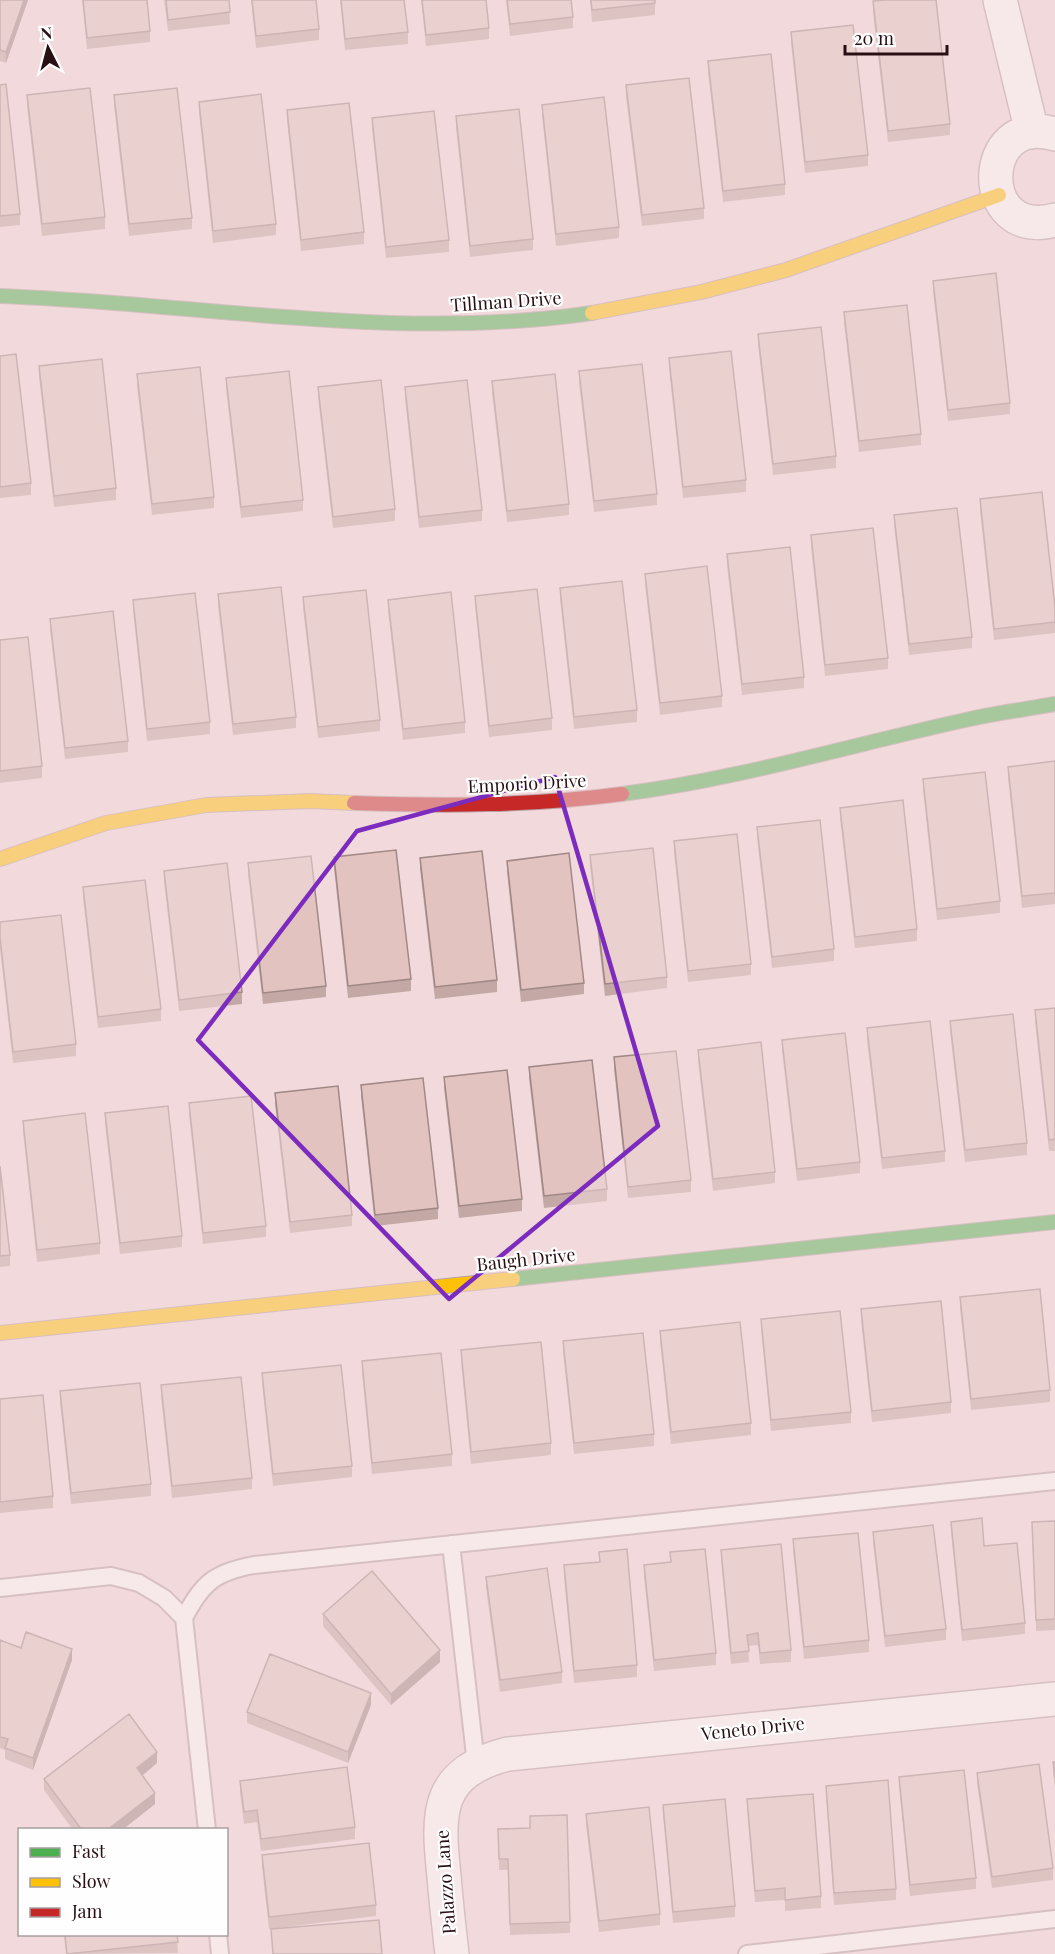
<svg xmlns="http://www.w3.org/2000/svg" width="1055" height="1954" viewBox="0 0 1055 1954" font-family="'Playfair Display',serif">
	<rect width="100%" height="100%" fill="#f2dadc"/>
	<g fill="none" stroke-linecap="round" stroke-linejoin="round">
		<g stroke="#b79fa2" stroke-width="20">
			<path id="lane" d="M451 1544 476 1764
				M0 1588 111 1576 139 1583 164 1598 184 1618
				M207 1830 184 1618C202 1583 215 1572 254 1565L1055 1481
				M218 1934 220 1954
				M747 1954 1055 1919"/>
		</g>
		<g stroke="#b79fa2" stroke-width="36">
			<path id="street" d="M1000 0 1032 132
				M1055 134C977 111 975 242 1055 220
				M452 1954C449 1928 446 1902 444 1876 437 1812 436 1772 508 1754L1055 1699"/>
		</g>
		<g stroke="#b79fa2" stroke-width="16">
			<path id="fast" d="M0 296C198 303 395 342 592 313
				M622 794C740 779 854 744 970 719 998 713 1027 709 1055 704
				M513 1279 1055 1222"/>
		</g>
		<g stroke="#b79fa2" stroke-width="16">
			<path id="slow" d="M592 313 701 292 786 270 999 195
				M0 859 106 823 206 805 310 801 354 803
				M0 1333 513 1279"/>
		</g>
		<g stroke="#b79fa2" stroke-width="16">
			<path id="jam" d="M354 803C444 806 532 806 622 794"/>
		</g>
		<use href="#lane" stroke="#fdf9fa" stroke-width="16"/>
		<use href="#street" stroke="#fdf9fa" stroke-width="33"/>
		<use href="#fast" stroke="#4caf50" stroke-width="14"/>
		<use href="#slow" stroke="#ffc107" stroke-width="14"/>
		<use href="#jam" stroke="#c62828" stroke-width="14"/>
	</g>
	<path fill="#c3a8a5" d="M0 0H28L6 63 0 61Z
		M82 0H147L150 31V42L87 49Z
		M164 0H229L230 24 168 31Z
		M251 0H316L319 29V40L256 48Z
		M340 0H404L408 32V44L345 50Z
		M421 0H486L489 28V39L426 46Z
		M506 0H571L573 17V28L510 36Z
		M590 0H655V15L592 22Z
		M873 1 950 124V135L888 142 873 13Z
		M791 32 868 155V166L805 173 791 43Z
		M708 61 785 184V195L723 202 708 72Z
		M0 85 20 214V225L0 227Z
		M626 85 704 208V219L642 226 626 97Z
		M27 95 105 217V229L42 236 27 106Z
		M114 95 192 218V229L129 236 114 106Z
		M199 102 276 224V235L213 243 199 113Z
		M542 105 619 227V238L556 246 542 116Z
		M287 110 364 232V244L301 251 287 121Z
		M456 116 533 239V250L470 257 456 128Z
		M372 118 449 240V252L386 258 372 129Z
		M933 281 1010 403V414L948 421 933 292Z
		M844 312 921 434V445L859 452 844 323Z
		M758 334 836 456V468L773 475 758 345Z
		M0 356 31 483V495L0 498Z
		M669 358 746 480V492L683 498 669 369Z
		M39 366 116 488V500L54 507 39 377Z
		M579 371 657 494V505L594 512 579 383Z
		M137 374 214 497V508L152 515 137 386Z
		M226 378 303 500V511L241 518 226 389Z
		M492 381 569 504V515L507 522 492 393Z
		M318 387 395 509V521L333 528 318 398Z
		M405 387 482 510V521L419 528 405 399Z
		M980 499 1055 607V633L994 640 980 511Z
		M894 515 972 637V648L909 655 894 526Z
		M811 535 888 658V669L825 676 811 547Z
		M727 554 804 677V688L742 695 727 566Z
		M645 574 722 696V707L660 715 645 585Z
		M560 588 637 710V722L574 729 560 599Z
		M218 594 296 717V728L233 735 218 606Z
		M475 596 552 718V730L489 737 475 607Z
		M303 597 380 720V731L318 738 303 608Z
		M133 600 210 722V734L147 741 133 611Z
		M388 600 465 722V733L403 740 388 611Z
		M50 619 128 741V752L65 759 50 630Z
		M0 640 42 766V778L0 783Z
		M1055 761V904L1022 908 1008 778V767Z
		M923 779 1000 901V913L937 920 923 790Z
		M840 808 917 929V941L855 948 840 819Z
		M757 827 834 949V961L772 968 757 838Z
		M674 841 751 964V975L688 982 674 853Z
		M590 855 667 977V988L605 996 590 866Z
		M334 857 411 979V991L348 998 334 868Z
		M420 858 497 980V992L435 999 420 869Z
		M507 861 584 983V994L521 1002 507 872Z
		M248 863 326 986V997L263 1004 248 875Z
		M164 871 242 992V1004L179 1011 164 882Z
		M83 887 161 1009V1021L98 1028 83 898Z
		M0 922 76 1044V1056L13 1063 0 949Z
		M1055 1008V1151H1049L1035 1022V1010Z
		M950 1021 1027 1143V1155L965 1162 950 1032Z
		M867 1028 945 1151V1162L882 1169 867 1040Z
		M782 1040 860 1162V1173L797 1181 782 1051Z
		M698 1050 775 1172V1183L713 1191 698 1061Z
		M614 1057 691 1180V1192L628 1198 614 1069Z
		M529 1067 607 1189V1201L544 1208 529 1078Z
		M444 1077 522 1199V1211L459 1218 444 1088Z
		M361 1085 438 1208V1219L375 1226 361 1096Z
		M275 1093 352 1215V1226L290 1233 275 1104Z
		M189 1103 266 1226V1237L203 1244 189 1115Z
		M105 1113 182 1236V1247L120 1254 105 1124Z
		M23 1121 100 1243V1254L37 1262 23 1132Z
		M0 1166 10 1255V1266L0 1267Z
		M960 1297 1050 1390V1402L971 1410 960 1309Z
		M861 1309 951 1402V1413L872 1422 861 1321Z
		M761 1319 851 1412V1423L771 1431 761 1330Z
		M660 1331 751 1423V1435L671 1444 660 1342Z
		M563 1341 654 1434V1446L574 1454 563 1353Z
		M461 1350 551 1443V1455L471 1464 461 1362Z
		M362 1361 452 1454V1466L372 1474 362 1373Z
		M262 1373 352 1466V1477L273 1486 262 1384Z
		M161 1385 252 1478V1489L172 1498 161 1397Z
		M60 1391 151 1484V1496L71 1504 60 1403Z
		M0 1399 53 1496V1508L0 1513Z
		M1055 1521V1630L1036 1631 1032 1533Z
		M951 1522 984 1546 1025 1623V1634L962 1641 951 1533Z
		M873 1532 946 1629V1640L885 1647 873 1543Z
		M793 1539 869 1640V1652L804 1659 793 1551Z
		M721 1550 791 1650V1662L760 1664 758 1645 748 1646 749 1662 731 1664 721 1561Z
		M599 1552 637 1665V1677L574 1683 564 1577V1565L599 1562Z
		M670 1552 716 1653V1665L654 1671 644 1577V1565L670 1562Z
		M486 1577 562 1672V1683L500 1692 486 1588Z
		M323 1614 440 1662 391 1705 323 1626Z
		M0 1640 21 1648 72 1660 33 1770 5 1759V1750L0 1748Z
		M371 1705 348 1763 247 1723V1712Z
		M1053 1762H1055V1788L1053 1774Z
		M157 1763 142 1775 155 1804 122 1830H73L44 1790V1779Z
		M977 1773 1053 1868V1880L992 1888 977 1784Z
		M899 1777 976 1878V1889L910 1896 899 1788Z
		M240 1781 355 1827V1839L261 1851 257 1822 244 1824 240 1793Z
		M826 1786 896 1889V1900L834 1905 826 1797Z
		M747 1799 821 1896V1908L785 1911V1900L755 1902 747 1810Z
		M663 1805 735 1906V1917L673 1923 663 1816Z
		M586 1814 660 1914V1925L599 1932 586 1825Z
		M567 1815 570 1933 510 1935 508 1870H499L498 1829 530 1828Z
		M262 1855 376 1905V1916L269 1929 262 1867Z
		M64 1935H177L178 1953 66 1954Z"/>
	<path fill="#9f8886" d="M24 0H28L6 63V52Z
		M72 1649V1660L33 1770V1758Z
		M440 1650V1662L391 1705V1694Z
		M371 1693V1705L348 1763V1752Z
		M157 1752V1763L137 1780V1768Z
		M155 1793V1804L122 1830H107Z"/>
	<path fill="#e3c3c0" stroke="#9f8886" stroke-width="1.5" d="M0 0H24L6 52 0 50Z
		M83 0H147L150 31 87 38Z
		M166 0H229L230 12 168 20Z
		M252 0H316L319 29 256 36Z
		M341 0H404L408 32 345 39Z
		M422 0H486L489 28 426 35Z
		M507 0H571L573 17 510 24Z
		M591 0H655V3L592 10Z
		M885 0H936L950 124 888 131 873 1Z
		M853 25 868 155 805 162 791 32Z
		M771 54 785 184 723 191 708 61Z
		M689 78 704 208 642 215 626 85Z
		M6 84 20 214 0 216V85Z
		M90 88 105 217 42 224 27 95Z
		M177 88 192 218 129 224 114 95Z
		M261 94 276 224 213 231 199 102Z
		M604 97 619 227 556 234 542 105Z
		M349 103 364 232 301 240 287 110Z
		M519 109 533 239 470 246 456 116Z
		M434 111 449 240 386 247 372 118Z
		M996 273 1010 403 948 410 933 281Z
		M907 305 921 434 859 441 844 312Z
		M821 327 836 456 773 464 758 334Z
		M731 351 746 480 683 487 669 358Z
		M16 354 31 483 0 487V356Z
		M102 359 116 488 54 496 39 366Z
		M642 364 657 494 594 501 579 371Z
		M200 367 214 497 152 504 137 374Z
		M289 371 303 500 241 507 226 378Z
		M555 374 569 504 507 511 492 381Z
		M381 380 395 509 333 517 318 387Z
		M467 380 482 510 419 517 405 387Z
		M1042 492 1055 607V622L994 629 980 499Z
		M957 508 972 637 909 644 894 515Z
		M873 528 888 658 825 665 811 535Z
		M790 547 804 677 742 684 727 554Z
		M707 566 722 696 660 703 645 574Z
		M622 581 637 710 574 717 560 588Z
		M281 587 296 717 233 724 218 594Z
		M537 589 552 718 489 726 475 596Z
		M366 590 380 720 318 727 303 597Z
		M451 592 465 722 403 729 388 600Z
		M195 593 210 722 147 729 133 600Z
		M113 611 128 741 65 748 50 619Z
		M28 637 42 766 0 771V640Z
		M1055 761V893L1022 896 1008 767Z
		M985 772 1000 901 937 909 923 779Z
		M903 800 917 929 855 937 840 808Z
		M820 820 834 949 772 957 757 827Z
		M737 834 751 964 688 971 674 841Z
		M653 848 667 977 605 984 590 855Z
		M396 850 411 979 348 986 334 857Z
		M482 851 497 980 435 987 420 858Z
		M569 853 584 983 521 990 507 861Z
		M311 856 326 986 263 993 248 863Z
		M227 863 242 992 179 1000 164 871Z
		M145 880 161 1009 98 1017 83 887Z
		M61 915 76 1044 13 1052 0 938V922Z
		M1055 1008V1139L1049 1140 1035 1010Z
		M1013 1014 1027 1143 965 1150 950 1021Z
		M930 1021 945 1151 882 1158 867 1028Z
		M845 1033 860 1162 797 1169 782 1040Z
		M761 1042 775 1172 713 1179 698 1050Z
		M676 1051 691 1180 628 1187 614 1057Z
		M592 1060 607 1189 544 1196 529 1067Z
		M507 1070 522 1199 459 1206 444 1077Z
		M423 1078 438 1208 375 1215 361 1085Z
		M338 1086 352 1215 290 1222 275 1093Z
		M251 1096 266 1226 203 1233 189 1103Z
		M168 1106 182 1236 120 1243 105 1113Z
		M85 1113 100 1243 37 1250 23 1121Z
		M0 1166 10 1255 0 1256Z
		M1040 1289 1050 1390 971 1399 960 1297Z
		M941 1301 951 1402 872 1411 861 1309Z
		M840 1311 851 1412 771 1420 761 1319Z
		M740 1322 751 1423 671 1432 660 1331Z
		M643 1333 654 1434 574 1443 563 1341Z
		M541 1342 551 1443 471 1452 461 1350Z
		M441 1353 452 1454 372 1463 362 1361Z
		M341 1365 352 1466 273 1474 262 1373Z
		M241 1377 252 1478 172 1486 161 1385Z
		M140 1383 151 1484 71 1493 60 1391Z
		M43 1395 53 1496 0 1502V1399Z
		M982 1518 984 1546 1017 1543 1025 1623 962 1630 951 1522Z
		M1055 1521V1619L1036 1620 1032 1522Z
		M933 1525 946 1629 885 1636 873 1532Z
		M858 1533 869 1640 804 1647 793 1539Z
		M781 1544 791 1650 760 1653 758 1633 747 1635 749 1651 731 1653 721 1550Z
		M627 1549 637 1665 574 1671 564 1565 600 1562 599 1552Z
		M705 1549 716 1653 654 1660 644 1565 671 1562 670 1552Z
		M547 1568 562 1672 500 1680 486 1577Z
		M372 1571 440 1650 391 1694 323 1614Z
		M26 1632 72 1649 33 1758 5 1748 8 1739 0 1737V1640L21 1648Z
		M270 1654 371 1693 348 1752 247 1712Z
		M129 1714 157 1752 137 1768 155 1793 107 1830H82L44 1779Z
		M1053 1762H1055V1777Z
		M1039 1764 1053 1868 992 1877 977 1773Z
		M347 1767 355 1827 261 1839 257 1810 244 1812 240 1781Z
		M964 1770 976 1878 910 1885 899 1777Z
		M888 1780 896 1889 834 1893 826 1786Z
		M813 1794 821 1896 785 1900V1888L755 1891 747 1799Z
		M725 1799 735 1906 673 1912 663 1805Z
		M649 1807 660 1914 599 1921 586 1814Z
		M567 1815 570 1922 510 1924 508 1859H499L498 1829 530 1828V1816Z
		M369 1843 376 1905 269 1917 262 1855Z
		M379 1920 382 1954H273L271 1929Z
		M65 1935H177L178 1942 67 1954Z"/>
	<path d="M0 0H1055V1954H0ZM555 777 658 1126 449 1299 198 1040 357 831Z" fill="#f2dadc" fill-opacity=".55" fill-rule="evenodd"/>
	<path fill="none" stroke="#7b2cbf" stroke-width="4.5" stroke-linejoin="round" d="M555 777 658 1126 449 1299 198 1040 357 831Z"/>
	<g text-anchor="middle" stroke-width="4.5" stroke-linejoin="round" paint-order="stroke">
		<g font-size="18" fill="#280f13" stroke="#fefefe">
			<text transform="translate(506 302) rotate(-4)" y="6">Tillman Drive</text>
			<text transform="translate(527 784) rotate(-3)" y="6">Emporio Drive</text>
			<text transform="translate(526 1260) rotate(-6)" y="6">Baugh Drive</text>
			<text transform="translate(753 1729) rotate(-6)" y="6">Veneto Drive</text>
			<text transform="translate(446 1882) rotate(-94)" y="6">Palazzo Lane</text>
		</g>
	</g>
	<rect x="18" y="1828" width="210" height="108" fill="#fefefe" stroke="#a89ea0" stroke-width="1.5"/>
	<rect x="30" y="1848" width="30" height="9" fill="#4caf50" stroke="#a89ea0" stroke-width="1.5"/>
	<text x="72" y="1858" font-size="18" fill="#280f13">Fast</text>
	<rect x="30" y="1878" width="30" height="9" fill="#ffc107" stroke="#a89ea0" stroke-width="1.5"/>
	<text x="72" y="1888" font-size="18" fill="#280f13">Slow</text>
	<rect x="30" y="1908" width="30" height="9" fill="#c62828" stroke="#a89ea0" stroke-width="1.5"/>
	<text x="72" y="1918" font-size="18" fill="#280f13">Jam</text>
	<g transform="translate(48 48) rotate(354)" stroke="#fefefe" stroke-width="4.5" paint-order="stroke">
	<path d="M0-4.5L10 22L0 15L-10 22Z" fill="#280f13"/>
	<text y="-9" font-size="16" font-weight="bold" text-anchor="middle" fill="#280f13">N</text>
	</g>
	<path d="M845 45v9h102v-9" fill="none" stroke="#280f13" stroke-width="3"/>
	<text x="854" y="45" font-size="18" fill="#280f13" stroke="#fefefe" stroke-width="4.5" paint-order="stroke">20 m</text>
</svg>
